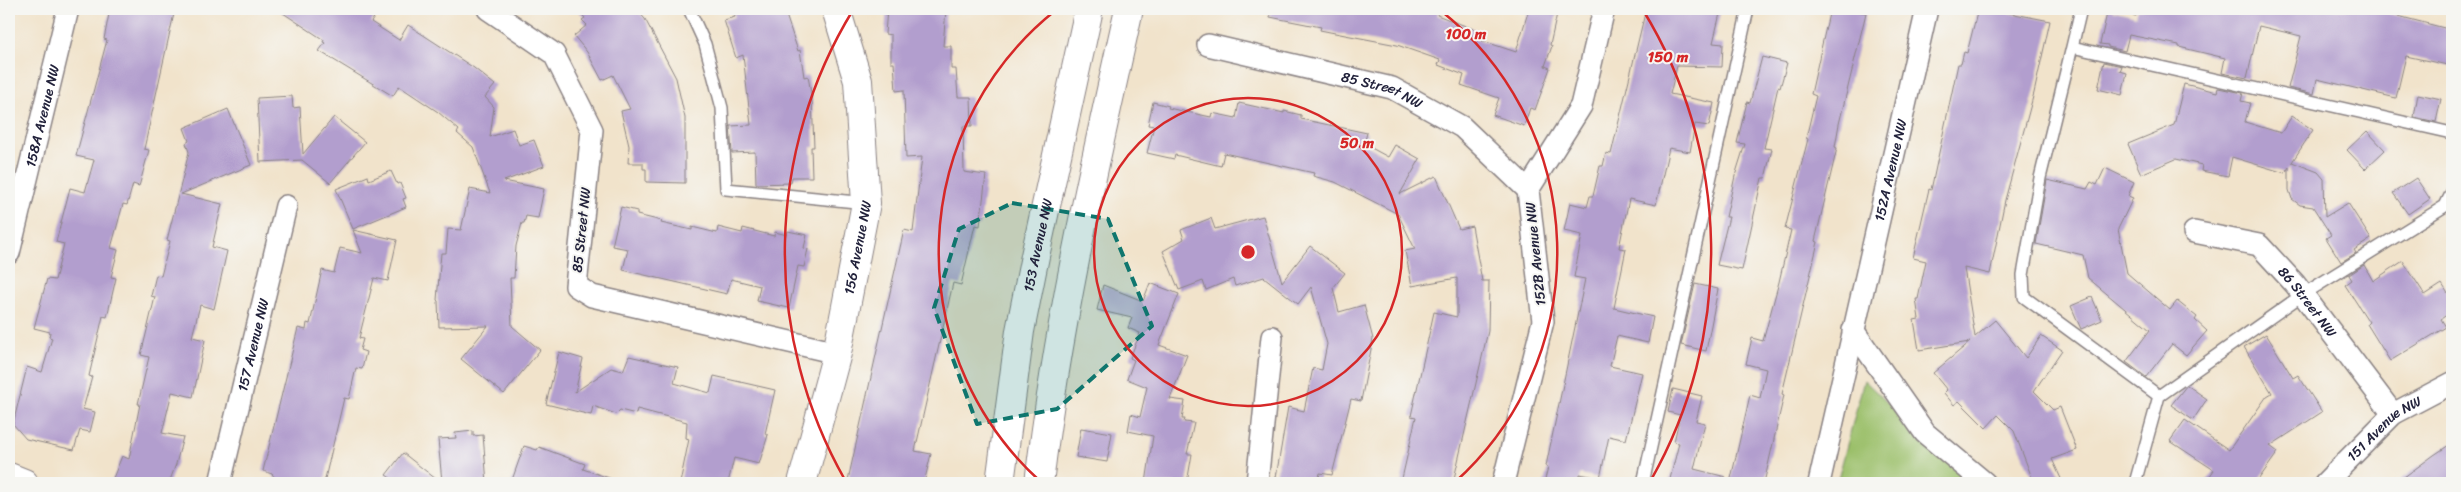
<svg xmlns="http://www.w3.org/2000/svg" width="2461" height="492" viewBox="0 0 2461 492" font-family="Sriracha,sans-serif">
	<rect width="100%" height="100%" fill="#f6f6f2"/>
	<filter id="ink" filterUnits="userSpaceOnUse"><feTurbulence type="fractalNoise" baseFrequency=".02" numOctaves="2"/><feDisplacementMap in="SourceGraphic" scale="10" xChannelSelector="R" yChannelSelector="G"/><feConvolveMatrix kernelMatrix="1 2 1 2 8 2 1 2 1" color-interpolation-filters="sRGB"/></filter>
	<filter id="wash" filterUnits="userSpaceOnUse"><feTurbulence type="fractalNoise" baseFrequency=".0096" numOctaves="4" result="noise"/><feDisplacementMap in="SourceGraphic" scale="20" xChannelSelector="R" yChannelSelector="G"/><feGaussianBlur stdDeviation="1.12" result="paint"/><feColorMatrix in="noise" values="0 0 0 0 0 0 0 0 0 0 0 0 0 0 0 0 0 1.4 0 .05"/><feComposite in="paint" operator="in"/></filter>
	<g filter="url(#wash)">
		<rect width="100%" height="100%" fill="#f1e3cb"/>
		<path fill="#9bc06a" stroke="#5e7152" d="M1864 380 1970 483H1837Z"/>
		<g id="blocks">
			<path fill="#b29ece" d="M110 9H175L144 149 149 150 140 183 139 186 133 184 127 205 123 204 111 248 118 250 111 277 116 278 107 317 103 316 89 376 92 377 83 409 95 412 90 432 80 430 74 450 26 439 13 424 27 367 42 372 52 338 49 337 50 332 34 328 47 279 55 280 64 244 56 242 70 188 85 192 94 160 76 156 107 40 104 39Z
				M277 9H360L374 18 371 22 399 40 408 25 474 68 495 85 485 97 494 107 490 137 513 129 519 145 534 140 544 166 504 181 544 189 538 218 526 216 524 223H522L516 246 514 278H510L512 326 540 350 504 394 461 359 488 326 439 327 438 301 437 300 441 253H446L448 229 461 230 470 189 490 193 473 147 457 133 459 130 438 112 399 86 393 96 319 51 325 43 323 42 324 40Z
				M577 9H636L645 19 676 78 685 118V183L646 182V169H643V163H628L629 146 621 111 630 109 613 75 602 80 587 52 574 36 587 25 582 20 585 18Z
				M732 9H784L798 51 800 50 804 77 808 76 812 99 814 147H811L812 177H792L791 183 756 184 755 152 732 153 730 126 751 125 743 55 736 58 724 20 735 17Z
				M887 9H946L943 46H951V69H956L958 97H971L972 126H963L964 172 986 175 980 226 975 225 961 285 953 283 915 451 931 454 924 483H861L848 480 904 230 913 232 922 157 906 158 904 90 896 91 894 63H891V35L885 34Z
				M1271 9H1440L1437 15 1476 30 1474 38 1516 52 1529 9H1558L1550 45 1552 46 1545 66 1550 68 1535 110 1530 108 1524 126 1493 115 1499 98 1461 85 1464 75 1438 65 1440 60 1397 45 1340 34 1320 30 1321 27 1270 17Z
				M1646 9H1721L1713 43 1723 44 1722 67 1677 66 1670 94 1714 103 1709 126 1695 124 1690 152 1669 148 1656 205 1629 199 1619 248 1626 249 1614 308 1653 317 1648 343 1617 336 1610 366 1642 373 1626 440 1609 436 1600 478 1580 474 1578 483H1544L1548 467 1546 466 1585 279 1574 277 1582 235 1564 231 1570 203 1587 207 1590 196H1593L1600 166H1603L1606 153 1611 154Z
				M1830 9H1847L1866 13 1839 124 1835 147 1837 148 1815 241 1818 242 1782 394 1784 395 1764 483H1730L1750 395 1760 398 1766 369 1746 364 1752 338 1763 341 1779 282 1791 230 1785 229 1808 139 1806 138 1816 96 1811 94Z
				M1978 9H1989L2050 21 2034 93 2005 200 1990 274 1964 268 1975 337 1995 320 2026 358 2041 336 2062 350 2034 391 2053 410 2060 407 2077 450 2052 459 2063 483H2034L2014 431 1998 415 1986 428 1959 401 1954 405 1944 393 1947 390 1933 373 1970 342 1919 350 1914 320 1919 319 1916 299H1918L1926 261 1913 258 1929 189 1931 190 1958 64H1961L1964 52 1967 53Z
				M2108 9 2136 16 2138 9H2371L2452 30V66L2406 56 2396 98 2317 79 2314 94 2288 88 2301 36 2259 26 2247 78 2222 73 2225 58 2179 47V45L2129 35 2125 51 2108 47V45L2100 44Z
				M1762 57 1787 63 1780 88 1778 87 1764 148 1772 149 1765 178H1762L1742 270 1717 265 1729 217H1726L1735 176 1745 144 1737 143 1747 102 1750 103Z
				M2104 62 2122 66 2120 71 2127 73 2122 95 2098 89Z
				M2184 84 2217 92 2218 88 2243 93 2241 101 2250 103 2245 122 2281 133 2292 116 2313 130 2292 162 2318 172 2324 179 2325 217 2348 203 2371 239 2354 250 2356 253 2341 262 2326 238 2331 235 2313 207 2300 205 2292 199 2289 190V167L2285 173 2232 157 2228 176 2201 171 2202 165 2176 159 2141 174 2128 144 2174 125Z
				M2418 94 2441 99 2436 122 2414 117Z
				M292 96 293 108 300 107 303 154 334 117 365 142 330 183 302 160 260 162 257 98Z
				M1153 102 1169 106 1168 108 1211 117 1212 113 1236 118 1239 103 1284 113V111L1301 115V119L1367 133 1364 144 1388 157 1395 145 1420 159 1400 194 1436 176 1459 229 1472 226 1482 281H1489L1488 331 1453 483H1401L1416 417 1411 416 1434 312 1457 317V278L1412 286 1405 251 1415 249 1398 214 1335 182 1313 176 1314 173 1224 153 1221 166 1175 155 1174 159 1147 153 1154 126 1148 125Z
				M228 109 251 165 181 194 222 204 212 247 227 251 214 309 200 305 192 337 205 340 193 397 172 392 162 433 183 437 176 464 169 483H111L122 456 129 459 140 404H138L149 357 141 355 155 297 151 296 156 275 161 276 170 241 167 240 189 152 186 143 189 141 184 128Z
				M2367 131 2385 150 2365 169 2347 150Z
				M2105 168 2134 182 2128 196 2133 198 2118 229 2127 273 2170 310 2177 301 2197 317 2195 320 2207 331 2186 355 2172 344 2146 377 2126 362 2150 330 2088 278 2083 255 2036 244 2047 180 2087 189 2091 182 2097 185Z
				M391 171 397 184 400 183 406 198 403 199 406 207 353 229 336 189 368 176 369 180Z
				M2416 178 2430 199 2408 214 2393 193Z
				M621 207 637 211V215L662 221 661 223 692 230V227L717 233 718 227 742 233 743 228 774 236 775 232 787 235 788 231 807 235 804 248 808 249 804 267 798 266 789 308 757 301 760 286 731 279 727 294 623 270 628 249 612 246Z
				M1263 216 1282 282 1310 246 1345 273 1333 288 1339 312 1364 305 1373 339 1361 401 1351 399 1332 475 1320 473 1318 482 1305 479 1304 483H1275L1288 407 1304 411 1313 368 1322 370 1327 344 1311 287 1298 304 1264 277 1235 286 1233 279 1206 290 1203 281 1179 290 1163 251 1184 239 1181 230 1211 218 1215 229Z
				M353 230 397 240 388 281 374 278 359 338 363 339 360 350 366 352 362 369 356 368 349 399 344 398 324 483H279L272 474 263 471 298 328 306 330 307 323 310 324 322 270 334 273 340 248 362 253Z
				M2403 261 2425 295 2442 284 2452 300V311L2441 319 2446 327 2390 361 2367 324 2369 322 2345 285 2352 280 2349 275 2364 265 2373 281Z
				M1150 283 1179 294 1159 345 1187 355 1170 399 1185 401 1182 419H1185L1184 422 1194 423 1187 454H1192L1187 483H1146L1153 436 1128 431 1131 414 1140 417 1147 387 1127 379 1134 360 1130 358 1140 333 1128 328 1132 318 1097 310 1103 285 1143 301Z
				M1695 284 1718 289 1706 351 1681 345Z
				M2092 297 2102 320 2081 329 2071 306Z
				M2266 334 2293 378 2298 375 2322 412 2270 446 2278 452 2256 483H2205L2214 470 2170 441 2185 420 2229 450 2267 396 2272 393 2244 347Z
				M559 352 583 359 575 392 611 368 623 371 629 356 678 367 674 383 710 393 714 376 775 390 765 434 768 435 759 464 734 458 728 483H680L689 439 686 438 687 422 637 409 636 414 620 410 616 414 593 406 591 415 546 404Z
				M2187 385 2207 399 2193 420 2171 405Z
				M1673 389 1702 396 1696 421 1705 423 1694 469 1726 477 1725 483H1669L1679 443 1674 442 1680 415 1668 412Z
				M1081 428 1112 433 1107 462 1076 457Z
				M473 431V436L483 435 487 483H463V480L442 482 438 439 456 438 455 433Z
				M2452 443V483H2396L2434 455Z
				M524 446 537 450 539 447 585 464 583 469 618 481 617 483H511Z
				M403 453 441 483H398L386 475Z"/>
		</g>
	</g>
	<g filter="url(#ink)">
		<use href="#blocks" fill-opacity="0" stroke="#8a8283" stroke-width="1"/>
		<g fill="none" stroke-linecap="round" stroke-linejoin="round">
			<g stroke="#8a8283" stroke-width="14">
				<path id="lane" d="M689 9 705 44 722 108 726 189 866 203
					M2072 47 2081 9
					M2159 396 2024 297 2023 275 2040 178 2072 47 2452 133
					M1643 483 1748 9
					M2135 483 2159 396 2302 295 2445 206 2452 192"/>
			</g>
			<g stroke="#8a8283" stroke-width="24">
				<g id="street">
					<path d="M488 9 554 54 592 130 576 286 592 296 837 353"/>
					<path id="s1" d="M1208 45 1392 88 1462 127 1528 190"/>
					<path id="s2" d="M2194 232 2259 245 2295 284 2393 414"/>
					<path id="s3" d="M9 253 68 9"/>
					<path d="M1853 330 1925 433 1985 483"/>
					<path id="s4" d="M220 483 286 206"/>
					<path d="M1257 483 1272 337"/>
					<path d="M1503 483 1543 321 1528 190 1581 106 1604 9"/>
					<path id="s5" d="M1819 483 1927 9"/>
					<path id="s6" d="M2325 483 2393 414 2452 383"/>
				</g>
			</g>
			<g stroke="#8a8283" stroke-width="30">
				<g id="secondary">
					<path d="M9 477 24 483"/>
					<path id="s7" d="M802 483 837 353 866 203 858 81 836 9"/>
					<path id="s8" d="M1000 483 1020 331 1035 256 1089 9"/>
					<path d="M1039 483C1058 323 1094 166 1129 9"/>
				</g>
			</g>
			<use href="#lane" stroke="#fff" stroke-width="11"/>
			<use href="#street" stroke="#fff" stroke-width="21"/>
			<use href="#secondary" stroke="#fff" stroke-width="28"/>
		</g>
	</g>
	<path fill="#0f766e" fill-opacity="0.2" stroke="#0f766e" stroke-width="4" stroke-dasharray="10 6" stroke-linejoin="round" d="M1012 203 1108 219 1152 326 1057 409 977 424 934 308 959 229Z"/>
	<g fill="none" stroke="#d62828" stroke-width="2.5">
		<circle cx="1248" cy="252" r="154"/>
		<path d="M1041 482A309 309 0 0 1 1056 10M1440 10A309 309 0 0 1 1455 482"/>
		<path d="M845 480A463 463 0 0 1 853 10M1643 10A463 463 0 0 1 1651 480"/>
	</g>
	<g text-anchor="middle" stroke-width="4" stroke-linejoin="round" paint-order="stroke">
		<g font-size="14" fill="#22223b" stroke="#f6f6f2">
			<text dy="5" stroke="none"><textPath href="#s1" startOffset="180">85 Street NW</textPath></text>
			<text dy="5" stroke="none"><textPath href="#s3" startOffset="141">158A Avenue NW</textPath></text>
			<text dy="5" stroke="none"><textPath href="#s5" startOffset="321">152A Avenue NW</textPath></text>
			<text transform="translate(581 230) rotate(-84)" y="5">85 Street NW</text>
			<text dy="5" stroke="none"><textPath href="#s8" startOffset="241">153 Avenue NW</textPath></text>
			<text dy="5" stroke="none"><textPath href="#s7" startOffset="242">156 Avenue NW</textPath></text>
			<text transform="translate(1535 254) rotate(-96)" y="5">152B Avenue NW</text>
			<text dy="5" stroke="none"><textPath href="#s2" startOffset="141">86 Street NW</textPath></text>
			<text dy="5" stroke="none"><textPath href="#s4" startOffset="142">157 Avenue NW</textPath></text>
			<text dy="5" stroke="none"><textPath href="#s6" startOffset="81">151 Avenue NW</textPath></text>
		</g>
	</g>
	<circle cx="1248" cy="252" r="8" fill="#d62828" stroke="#f6f6f2" stroke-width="2.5"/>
	<g font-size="15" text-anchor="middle" font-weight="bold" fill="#d62828" stroke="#f6f6f2" stroke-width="4" stroke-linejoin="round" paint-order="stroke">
		<text x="1466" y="39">100 m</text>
		<text x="1668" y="62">150 m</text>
		<text x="1357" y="148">50 m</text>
	</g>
	<rect width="2461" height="492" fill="none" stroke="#f6f6f2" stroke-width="30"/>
</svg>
